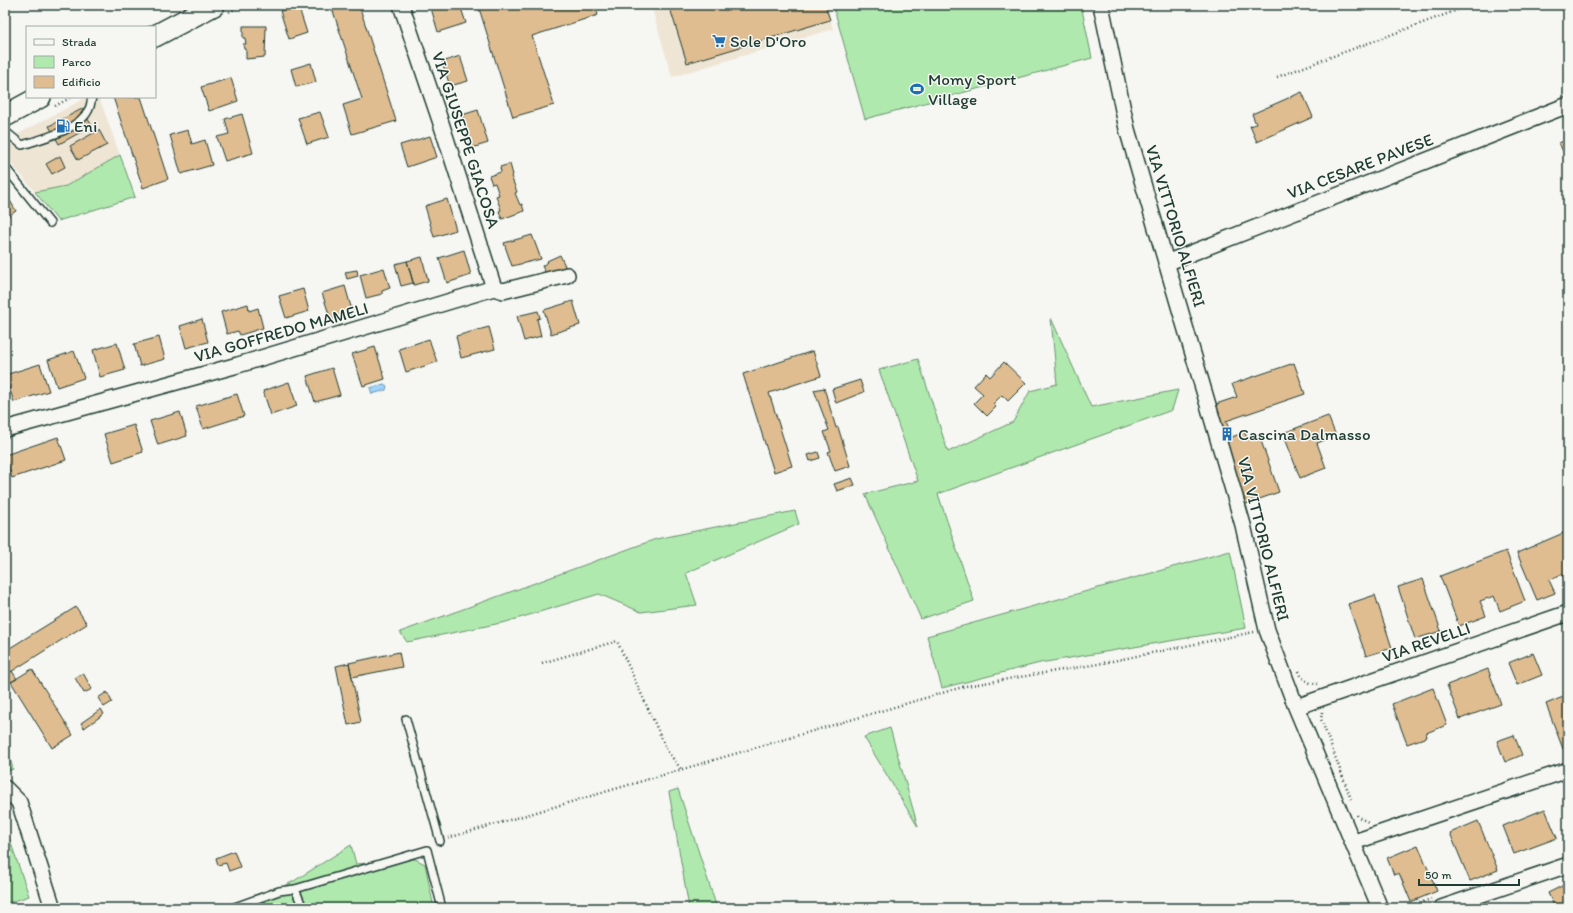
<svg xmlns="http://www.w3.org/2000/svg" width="1573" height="913" viewBox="0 0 1573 913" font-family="Itim,sans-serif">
	<rect width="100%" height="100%" fill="#f6f6f2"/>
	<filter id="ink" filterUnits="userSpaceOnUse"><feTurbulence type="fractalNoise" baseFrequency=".025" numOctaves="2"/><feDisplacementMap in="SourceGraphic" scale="8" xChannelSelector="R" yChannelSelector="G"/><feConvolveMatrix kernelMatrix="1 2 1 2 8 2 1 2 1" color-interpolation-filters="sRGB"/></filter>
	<g filter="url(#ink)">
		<path fill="#efe5d5" d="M651 5H827L833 29 672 77Z
			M87 97H99L120 155 66 186 35 192 5 156V141Z"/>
		<path fill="#b0e9ad" stroke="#689370" d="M833 5H1081L1092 58 865 119Z
			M120 155 135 197 58 221 35 192 66 186Z
			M1051 318 1091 407 1178 390 1172 410 938 494 974 601 921 619 865 494 918 481 879 370 918 359 948 452 1013 422 1030 391 1057 384Z
			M795 511 799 524 686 573 697 605 641 612 599 594 506 622 407 642 400 632 656 539Z
			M1230 551 1246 628 1040 663 942 688 927 636Z
			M890 728 918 827 864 737Z
			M5 741 13 769 5 772Z
			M678 789 717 908H689L669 792Z
			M5 826 29 896 5 904Z
			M351 845 356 864 415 859 425 864 434 908H306L303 901 278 908H240L294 881Z"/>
		<path fill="#9ed3fd" stroke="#6b97ad" d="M384 384 387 386 386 390 372 394 370 388Z"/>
		<path fill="#dfbd91" stroke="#1f3d34" d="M298 5 307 33 289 39 280 11Z
			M331 5H359L396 121 352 134 343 105 362 99Z
			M440 5H460L466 23 438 32 431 8Z
			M478 5H595L598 15 532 36 554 105 513 117Z
			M669 5H825L830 20 687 63Z
			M243 26H266L265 57 246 59V50L244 49 243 44H246L245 38H243Z
			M460 56 468 81 450 86 442 62Z
			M311 63 316 82 296 87 291 69Z
			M231 78 238 101 209 111 201 87Z
			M1302 92 1313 117 1257 142 1250 126 1256 124 1252 114Z
			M113 97H141L168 179 143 188Z
			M82 109 92 126 59 144 49 126Z
			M478 110 488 143 472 148 462 115Z
			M320 112 329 137 307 144 298 118Z
			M242 114 253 153 225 161 217 137 229 134 225 119Z
			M99 130 107 145 78 160 70 146Z
			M188 130 192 144 205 140 212 165 181 174 170 135Z
			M430 136 437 157 407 167 400 145Z
			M1568 139V162L1559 143Z
			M60 156 65 167 52 174 46 164Z
			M510 164 513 175 511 176 517 192 515 193 520 205 522 204 524 211 502 219 499 211 501 210 496 196 499 195 495 183 492 184 489 176 501 172 500 167Z
			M5 192 16 211 5 218Z
			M447 199 456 230 434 237 425 206Z
			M532 235 541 259 512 266 504 243Z
			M464 250 471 275 447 283 439 258Z
			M560 255 566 268 546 274 542 266 548 262 547 261Z
			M422 257 428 281 414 285 407 261Z
			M407 261 413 283 401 286 395 264Z
			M384 268 390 288 382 291V294L366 298 360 275Z
			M357 270 358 276 347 279 345 272Z
			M345 286 353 314 331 320 322 293Z
			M303 289 309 311 286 318 279 296Z
			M573 301 580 325 551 334 544 310Z
			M248 304 249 311 258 308 263 328 240 335 238 331 227 334 221 312Z
			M538 311 540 318 537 319 541 336 524 341 517 316Z
			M202 319 208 342 186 348 180 326Z
			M489 327 495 349 461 358 456 336Z
			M159 337 165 359 140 366 134 344Z
			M429 339 437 362 406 372 399 349Z
			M117 343 125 370 100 377 93 350Z
			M375 347 385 379 363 386 352 354Z
			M74 351 84 378 57 387 48 360Z
			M813 351 821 376 769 393 792 466 774 472 743 374Z
			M1004 362 1026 383 1008 401 1002 395 993 404 996 407 987 416 974 403 983 394 974 386 986 373 990 377Z
			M1294 363 1305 394 1226 421 1232 437 1245 432 1247 439 1259 435 1279 492 1246 504 1213 405 1237 397 1232 384Z
			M40 364 49 391 14 402 5 375Z
			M332 368 340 395 315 402 307 376Z
			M860 380 864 392 836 403 832 389Z
			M289 382 297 406 271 415 263 391Z
			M824 388 836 428 838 427 850 466 835 471 828 452 831 451 824 432 829 430 814 390Z
			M237 394 244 416 203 429 196 406Z
			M180 412 187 436 158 445 150 421Z
			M1328 416 1336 436 1317 443 1326 468 1300 478 1283 433Z
			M134 425 143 452 113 462 104 434Z
			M58 437 66 460 12 478 5 455Z
			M818 452 820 458 810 461 808 455Z
			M852 478 855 485 837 491 834 484Z
			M1568 531V587L1562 574 1549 580 1555 593 1537 600 1517 553Z
			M1506 551 1525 601 1500 611 1494 596 1480 601 1486 616 1459 626 1440 576Z
			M1423 579 1441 631 1415 639 1398 587Z
			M1375 595 1392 648 1366 656 1348 604Z
			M76 607 87 624 6 675 5 673V651Z
			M399 652 402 667 352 677 349 663Z
			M1533 653 1542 675 1517 685 1508 663Z
			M349 663 361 722 348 725 336 666Z
			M32 669 73 735 52 748 11 682Z
			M1488 669 1501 704 1460 719 1447 685Z
			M12 671 17 679 11 682 6 675Z
			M83 673 92 689 84 693 75 678Z
			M1433 688 1447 725 1426 733 1427 737 1407 744 1392 704Z
			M107 692 112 702 104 707 98 698Z
			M1568 695V747L1563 749 1546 704Z
			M101 709 104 714 84 728 81 723Z
			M1514 735 1522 755 1505 762 1497 741Z
			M1545 809 1557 838 1514 854 1503 826Z
			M1478 821 1498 870 1470 881 1450 833Z
			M1418 845 1437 891 1411 902 1399 873 1394 875 1387 858Z
			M234 851 240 867 229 871 226 863 218 865 216 858Z
			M1568 883V908H1555L1548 893Z"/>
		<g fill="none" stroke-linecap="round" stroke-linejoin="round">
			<g stroke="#1f3d34" stroke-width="10">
				<path id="service" d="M5 131 22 145C41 139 80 130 89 109 91 105 91 101 92 97
					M5 167 50 223
					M406 719 440 841
					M295 889 303 908
					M232 908 279 891 295 889 427 850 442 908"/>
			</g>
			<g stroke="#1f3d34" stroke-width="18">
				<path id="minor" d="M401 5 440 120 494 288
					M1101 5 1127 129 1233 490 1243 525 1267 630 1296 707 1380 908
					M1166 263 1568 105
					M5 429 238 365 494 288 503 291 567 275
					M1296 707 1568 613
					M5 788 19 802 53 908
					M1354 842 1568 770
					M1441 908 1568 865"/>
			</g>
			<g stroke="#1f3d34" stroke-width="24">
				<path id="secondary" d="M155 36 214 5
					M5 116 40 97"/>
			</g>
			<path stroke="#1f3d34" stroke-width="2.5" stroke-dasharray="1 3" stroke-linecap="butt" d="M229 12 242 5
				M1277 77 1471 5
				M55 106 72 97
				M542 663 617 641 668 752 681 769
				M1299 671C1302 680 1309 684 1318 684
				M1322 712 1321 719 1351 799
				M1357 815 1358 817 1368 822
				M448 838 966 686 1098 664 1254 632
				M1393 904 1401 908
				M1404 908 1431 899"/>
			<use href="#service" stroke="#f6f6f2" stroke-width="7"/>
			<use href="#minor" stroke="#f6f6f2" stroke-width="15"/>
			<use href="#secondary" stroke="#f6f6f2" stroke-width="21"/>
		</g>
	</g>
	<defs>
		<g id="supermarket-bare" transform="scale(1.08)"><path d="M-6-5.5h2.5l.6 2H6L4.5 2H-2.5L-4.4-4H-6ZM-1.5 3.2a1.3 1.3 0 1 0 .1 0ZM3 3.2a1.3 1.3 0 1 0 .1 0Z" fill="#1f6fb2" stroke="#f6f6f2" stroke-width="2.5" paint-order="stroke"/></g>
		<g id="stadium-bare" transform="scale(1.08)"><path d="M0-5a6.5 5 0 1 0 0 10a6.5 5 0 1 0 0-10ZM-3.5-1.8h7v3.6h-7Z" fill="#1f6fb2" stroke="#f6f6f2" stroke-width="2.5" paint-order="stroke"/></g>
		<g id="fuel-bare" transform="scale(1.08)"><path d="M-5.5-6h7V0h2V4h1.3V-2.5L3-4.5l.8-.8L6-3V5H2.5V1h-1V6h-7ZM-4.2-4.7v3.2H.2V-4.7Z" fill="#1f6fb2" stroke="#f6f6f2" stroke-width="2.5" paint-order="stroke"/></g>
		<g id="building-bare" transform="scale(1.08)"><path d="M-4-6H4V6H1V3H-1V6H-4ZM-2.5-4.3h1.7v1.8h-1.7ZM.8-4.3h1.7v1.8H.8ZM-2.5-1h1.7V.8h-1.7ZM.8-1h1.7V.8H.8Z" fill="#1f6fb2" stroke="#f6f6f2" stroke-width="2.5" paint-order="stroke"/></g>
	</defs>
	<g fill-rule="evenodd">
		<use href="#supermarket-bare" x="719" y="41"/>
		<use href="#stadium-bare" x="917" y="89"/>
		<use href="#fuel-bare" x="63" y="126"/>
		<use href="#building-bare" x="1227" y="434"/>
	</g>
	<g text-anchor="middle" stroke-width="3" stroke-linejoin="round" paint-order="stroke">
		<g font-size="17" fill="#1f3d34" stroke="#f6f6f2" text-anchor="start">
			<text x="730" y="47">Sole D'Oro</text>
			<text x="928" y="85">Momy Sport<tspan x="928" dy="20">Village</tspan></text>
			<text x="74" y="132">Eni</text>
			<text x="1238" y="440">Cascina Dalmasso</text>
		</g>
		<g font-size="17" fill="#1f3d34" stroke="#f6f6f2">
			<text transform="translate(466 140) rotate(72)" y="6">VIA GIUSEPPE GIACOSA</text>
			<text transform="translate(1360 166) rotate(-21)" y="6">VIA CESARE PAVESE</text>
			<text transform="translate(1176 226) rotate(73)" y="6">VIA VITTORIO ALFIERI</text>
			<text transform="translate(281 332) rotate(-16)" y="6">VIA GOFFREDO MAMELI</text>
			<text transform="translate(1264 539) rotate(76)" y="6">VIA VITTORIO ALFIERI</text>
			<text transform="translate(1426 642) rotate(-19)" y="6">VIA REVELLI</text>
		</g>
	</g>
	<rect width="1573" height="913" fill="none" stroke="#f6f6f2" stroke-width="20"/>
	<rect x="10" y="10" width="1553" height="893" fill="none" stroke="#1f3d34" stroke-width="1.5" filter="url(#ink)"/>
	<rect x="26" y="26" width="130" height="72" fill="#f6f6f2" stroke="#a0aca6"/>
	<rect x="34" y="39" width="20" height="6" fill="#f6f6f2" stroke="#a0aca6"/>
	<text x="62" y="46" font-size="12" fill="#1f3d34">Strada</text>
	<rect x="34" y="56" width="20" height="12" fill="#b0e9ad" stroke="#a0aca6"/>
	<text x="62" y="66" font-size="12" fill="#1f3d34">Parco</text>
	<rect x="34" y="76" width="20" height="12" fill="#dfbd91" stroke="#a0aca6"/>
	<text x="62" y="86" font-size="12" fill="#1f3d34">Edificio</text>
	<path d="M1419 879v6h100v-6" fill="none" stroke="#1f3d34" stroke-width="2"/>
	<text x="1425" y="879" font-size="12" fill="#1f3d34" stroke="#f6f6f2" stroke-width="3" paint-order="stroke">50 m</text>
</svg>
